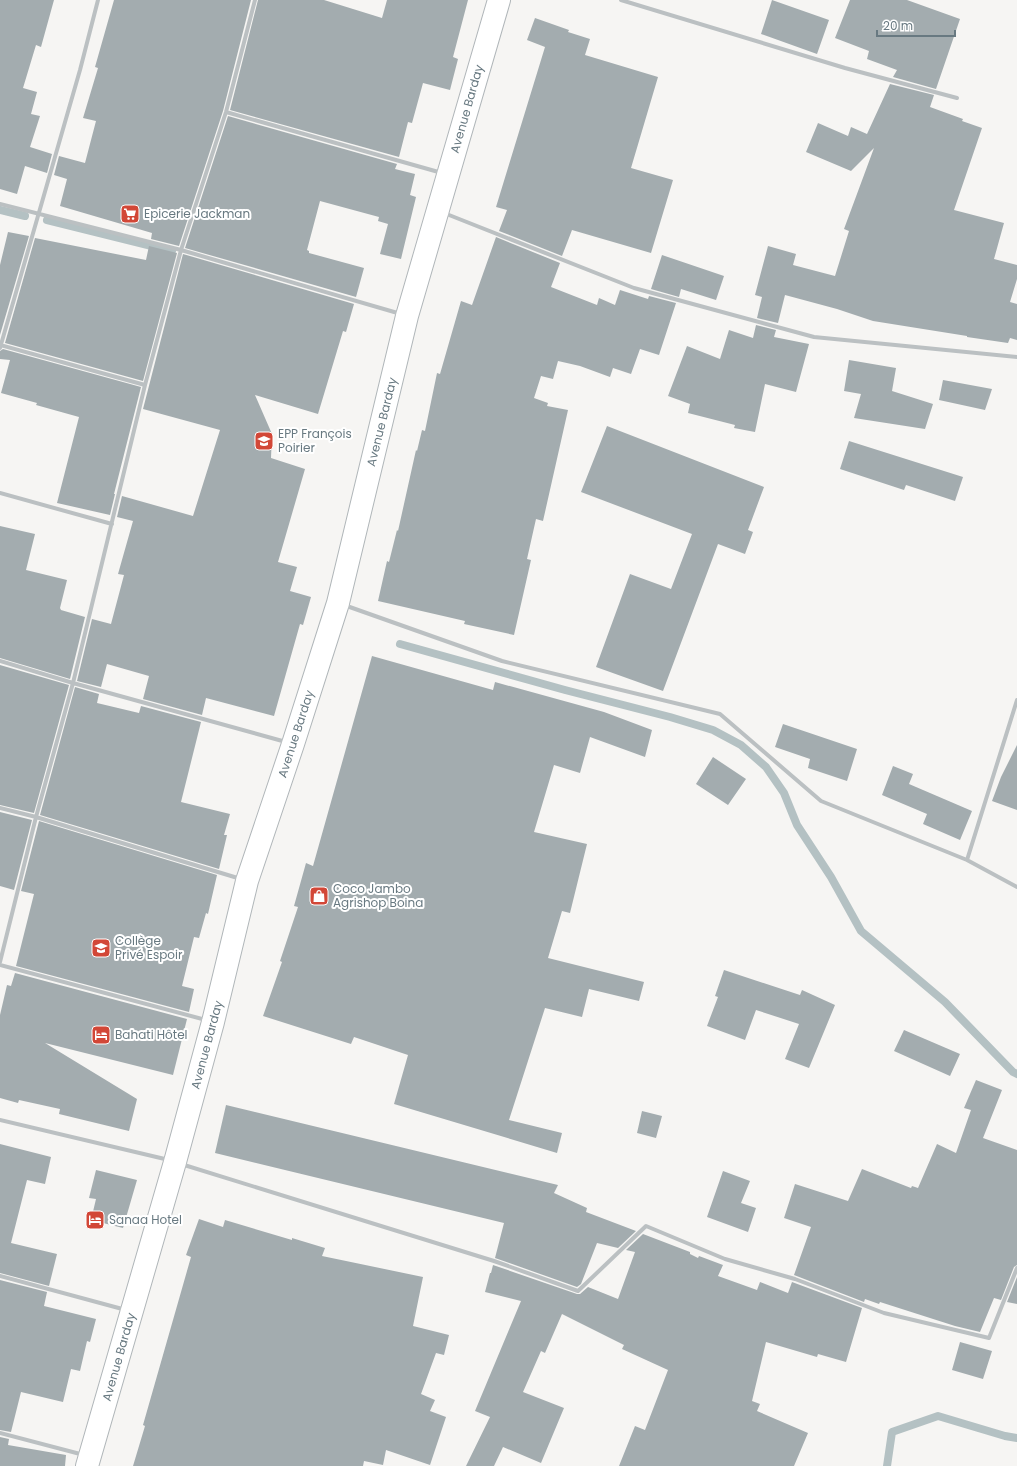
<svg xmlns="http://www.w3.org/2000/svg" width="1017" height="1466" viewBox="0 0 1017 1466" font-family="Poppins,sans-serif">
	<rect width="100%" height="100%" fill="#f6f5f3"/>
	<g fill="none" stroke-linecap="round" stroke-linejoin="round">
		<path stroke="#b4c1c3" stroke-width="8" d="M0 210 25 216
			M47 220 172 251
			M400 644 565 690 670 717 713 730 741 745 766 767 784 793 797 825 831 877 861 931 945 1002 1013 1072 1017 1074
			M887 1466 892 1432 938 1416 1005 1436 1017 1438"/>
	</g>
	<path fill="#a3acaf" d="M0 0H54L41 47 36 45 23 88 37 92 31 114 40 116 30 147 52 154 47 173 25 166 17 194 0 189Z
		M114 0H251L223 111 179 246 151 239 152 233 60 206 67 179 54 175 59 156 85 163 96 121 83 118 98 68 95 67Z
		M258 0H324L382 18 387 0H468L453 57 458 59 450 90 423 83 412 123 408 122 399 157 230 110Z
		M772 0 829 20 817 54 761 34Z
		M850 0H907L960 19 936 89 893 77 897 70 867 59 869 51 835 38Z
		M535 18 569 30 568 32 590 39 585 55 658 77 631 168 673 180 651 253 572 230 562 256 499 231 507 210 496 207 545 47 527 40Z
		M890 84 934 95 930 107 963 119 962 121 982 128 954 210 1004 223 994 259 1017 265V279L1010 302 1017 304V340L1010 338 1008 343 967 337V336L873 321 837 309 785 295 778 323 757 318 762 297 755 295 768 246 796 254 793 265 835 276 849 231 844 229 874 148 851 171 806 152 818 123 848 136 851 127 867 134Z
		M228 116 397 164 395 169 415 174 410 195 416 197 401 259 380 254 388 224 378 221 379 217 320 201 307 250 309 251V253L364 268 356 297 185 248Z
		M8 232 29 236 0 335V265Z
		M496 237 560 263 551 287 597 305 599 298 615 305 620 290 648 299 649 296 676 303 659 355 640 349 631 374 613 368 610 377 580 366 558 361 553 379 541 376 534 398 548 403 547 406 568 410 543 521 536 519 527 559 531 560 514 635 464 624 465 621 378 601 387 561 389 562 397 530 398 531 416 450 417 451 422 430 425 431 437 373 440 374 461 301 472 305Z
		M35 238 146 260 149 246 177 253 143 381 5 343Z
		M183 254 354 304 346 332 343 331 318 414 255 395 272 434 271 458 305 469 278 562 297 567 290 591 311 597 303 625 300 624 274 716 206 698 202 715 143 699 149 676 107 664 101 687 77 681 92 619 111 624 124 575 118 574 133 521 117 517 122 496 193 516 220 430 143 409Z
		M662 255 724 276 716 300 681 289 679 297 651 289Z
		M756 325 776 330 774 337 809 344 796 392 765 384 755 432 734 428 735 425 688 413 690 404 668 396 687 346 720 359 729 330 753 338Z
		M3 349 141 387 114 494H115L110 515 57 503 79 417 36 405 37 403 1 393 10 360 0 359V351Z
		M849 360 896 368 892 391 933 404 925 429 854 418 861 394 844 391Z
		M943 380 992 389 985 410 939 400Z
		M607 426 764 487 748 530 753 532 745 554 718 544 663 691 596 667 630 574 671 589 692 534 581 492Z
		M849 441 963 477 955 501 906 485 904 490 840 469Z
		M0 526 35 534 26 570 67 580 60 608 61 610 85 617 70 679 0 658Z
		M372 656 493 690 495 682 604 712 652 730 645 757 590 737 580 773 554 765 534 832 587 844 570 913 562 911 548 958 644 982 639 1001 589 989 582 1017 545 1008 509 1120 562 1133 557 1153 394 1104 408 1055 354 1037 351 1044 263 1016 282 962 280 961 298 907 294 906 306 863 313 866Z
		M0 665 69 685 34 813 0 805Z
		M75 687 99 694 97 703 139 713 141 706 201 722 181 802 230 814 224 835H227L219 869 40 815Z
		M783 724 857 749 847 781 808 768 810 759 775 747Z
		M1017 745V810L992 801 1001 777Z
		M713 757 746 779 728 805 696 784Z
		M893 766 913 774 909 784 972 811 960 840 923 824 927 814 882 795Z
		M0 812 32 820 14 890 0 886Z
		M39 821 217 875 208 914 206 913 199 938 194 937 182 986 194 989 189 1012 16 966 34 894 21 891Z
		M724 970 800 995 802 990 835 1005 809 1068 785 1059 799 1024 756 1010 745 1040 707 1026 718 997 715 996Z
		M15 973 187 1019 173 1075 45 1043 137 1099 129 1131 59 1114 60 1109 19 1100 18 1103 0 1098V1015L7 985 11 986Z
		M904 1030 960 1054 950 1076 894 1051Z
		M976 1080 1002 1090 983 1138 1017 1150V1265L1014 1267 1001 1300 994 1298 980 1332 955 1326 880 1302 879 1304 865 1299 864 1302 794 1275 811 1227 784 1218 795 1184 848 1201 862 1169 911 1188 912 1186 918 1188 937 1144 956 1153 971 1110 964 1108Z
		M226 1105 558 1185 554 1193 587 1208 586 1212 636 1231 618 1248 597 1243 581 1284 577 1287 495 1258 504 1223 215 1153Z
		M642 1111 662 1116 656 1138 637 1133Z
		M0 1144 51 1157 45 1184 27 1180 11 1243 57 1254 49 1286 0 1273Z
		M96 1170 137 1180 123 1228 91 1220 96 1199 89 1198Z
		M723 1171 750 1181 741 1203 756 1208 748 1232 707 1217Z
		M199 1219 223 1227 225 1220 292 1240V1238L325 1248 322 1256 423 1277 413 1326 449 1335 444 1355 436 1353 421 1394 435 1400 430 1411 446 1417 430 1465 386 1450 383 1465 364 1461 363 1466H133L145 1426 143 1425 191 1257 186 1255Z
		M643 1234 690 1252V1254L698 1258 699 1256 723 1265 718 1276 757 1290 760 1282 788 1293 792 1282 862 1308 846 1362 818 1354 817 1357 766 1342 752 1401 760 1404 757 1411 808 1433 794 1466H619L635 1426 645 1430 668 1370 622 1349 624 1345 562 1314 545 1353 541 1351 523 1392 564 1408 541 1463 503 1447 494 1466H466L490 1417 475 1411 521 1301 485 1292 490 1273H491L493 1265 577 1294H580L588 1287 618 1299 635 1252 626 1250Z
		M1017 1277V1304L1007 1302Z
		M0 1280 47 1292 44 1306 96 1319 90 1342 87 1341 80 1371 71 1369 63 1402 21 1392 11 1432 0 1430Z
		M960 1342 992 1351 983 1379 952 1370Z
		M0 1437 9 1439 8 1445 66 1455 65 1466H0Z"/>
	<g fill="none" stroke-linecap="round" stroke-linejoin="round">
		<g stroke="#b0b6b9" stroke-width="24">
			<path id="secondary" d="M87 1466 175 1162 213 1022 247 881 293 744 338 603 407 316 499 0"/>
		</g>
		<path stroke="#bbc0c2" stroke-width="4" d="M621 0 845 68 957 98
			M226 112 442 173
			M0 204 181 250 401 314
			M444 213 634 288 814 337 1017 357
			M0 345 145 385
			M0 348 80 70 98 0
			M0 493 112 524
			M344 605 502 661 720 714 821 801 967 860 1017 887
			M0 661 73 683 286 742
			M0 808 36 817 241 879
			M967 860 1017 700
			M0 962 36 817 73 683 145 385 181 250 226 112 255 0
			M0 965 206 1020
			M0 1120 169 1160
			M181 1164 494 1261 578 1291 646 1226 725 1259 795 1279 884 1313 989 1338 1017 1268
			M0 1276 126 1310
			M0 1433 84 1455"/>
		<use href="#secondary" stroke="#fff" stroke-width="22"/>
	</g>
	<defs>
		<g id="supermarket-square" transform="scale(1)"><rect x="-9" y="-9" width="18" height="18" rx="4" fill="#d24737" stroke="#fff"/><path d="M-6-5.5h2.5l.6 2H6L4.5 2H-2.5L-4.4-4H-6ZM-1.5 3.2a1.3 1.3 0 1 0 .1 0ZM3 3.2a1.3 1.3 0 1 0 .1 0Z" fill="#fff"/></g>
		<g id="school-square" transform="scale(1)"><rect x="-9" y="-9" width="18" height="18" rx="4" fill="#d24737" stroke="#fff"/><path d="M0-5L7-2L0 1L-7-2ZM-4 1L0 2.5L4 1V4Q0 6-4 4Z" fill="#fff"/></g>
		<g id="shop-square" transform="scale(1)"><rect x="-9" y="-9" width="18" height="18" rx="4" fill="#d24737" stroke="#fff"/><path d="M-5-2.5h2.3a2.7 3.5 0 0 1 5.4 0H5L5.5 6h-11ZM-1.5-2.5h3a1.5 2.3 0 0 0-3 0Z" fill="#fff"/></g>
		<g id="hotel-square" transform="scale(1)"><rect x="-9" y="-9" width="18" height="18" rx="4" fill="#d24737" stroke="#fff"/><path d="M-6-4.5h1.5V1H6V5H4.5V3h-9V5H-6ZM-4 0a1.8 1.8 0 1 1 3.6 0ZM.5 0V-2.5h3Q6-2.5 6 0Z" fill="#fff"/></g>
	</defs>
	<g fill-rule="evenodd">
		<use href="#supermarket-square" x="130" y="214"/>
		<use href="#school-square" x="264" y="441"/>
		<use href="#shop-square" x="319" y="896"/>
		<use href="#school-square" x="101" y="948"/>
		<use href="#hotel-square" x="101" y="1035"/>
		<use href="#hotel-square" x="95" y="1220"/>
	</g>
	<g text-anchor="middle" stroke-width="4" stroke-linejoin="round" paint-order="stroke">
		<g font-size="12" fill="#687981" stroke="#fff">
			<text transform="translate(467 109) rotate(-74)" y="4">Avenue Barday</text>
			<text transform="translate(382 422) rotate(-76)" y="4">Avenue Barday</text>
			<text transform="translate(296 734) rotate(-72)" y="4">Avenue Barday</text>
			<text transform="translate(207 1045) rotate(-75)" y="4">Avenue Barday</text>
			<text transform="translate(119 1357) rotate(-74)" y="4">Avenue Barday</text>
		</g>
		<g font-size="12" fill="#687981" stroke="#fff" text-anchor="start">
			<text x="144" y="218">Epicerie Jackman</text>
			<text x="278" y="438">EPP François<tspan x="278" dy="14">Poirier</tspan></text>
			<text x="333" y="893">Coco Jambo<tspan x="333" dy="14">Agrishop Boina</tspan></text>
			<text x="115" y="945">Collège<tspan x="115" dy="14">Privé Espoir</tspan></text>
			<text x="115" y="1039">Bahati Hôtel</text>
			<text x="109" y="1224">Sanaa Hotel</text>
		</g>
	</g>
	<path d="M877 30v6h78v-6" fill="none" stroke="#687981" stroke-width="2"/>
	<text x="883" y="30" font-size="12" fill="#687981" stroke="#ffffff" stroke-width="3" paint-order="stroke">20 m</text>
</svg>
